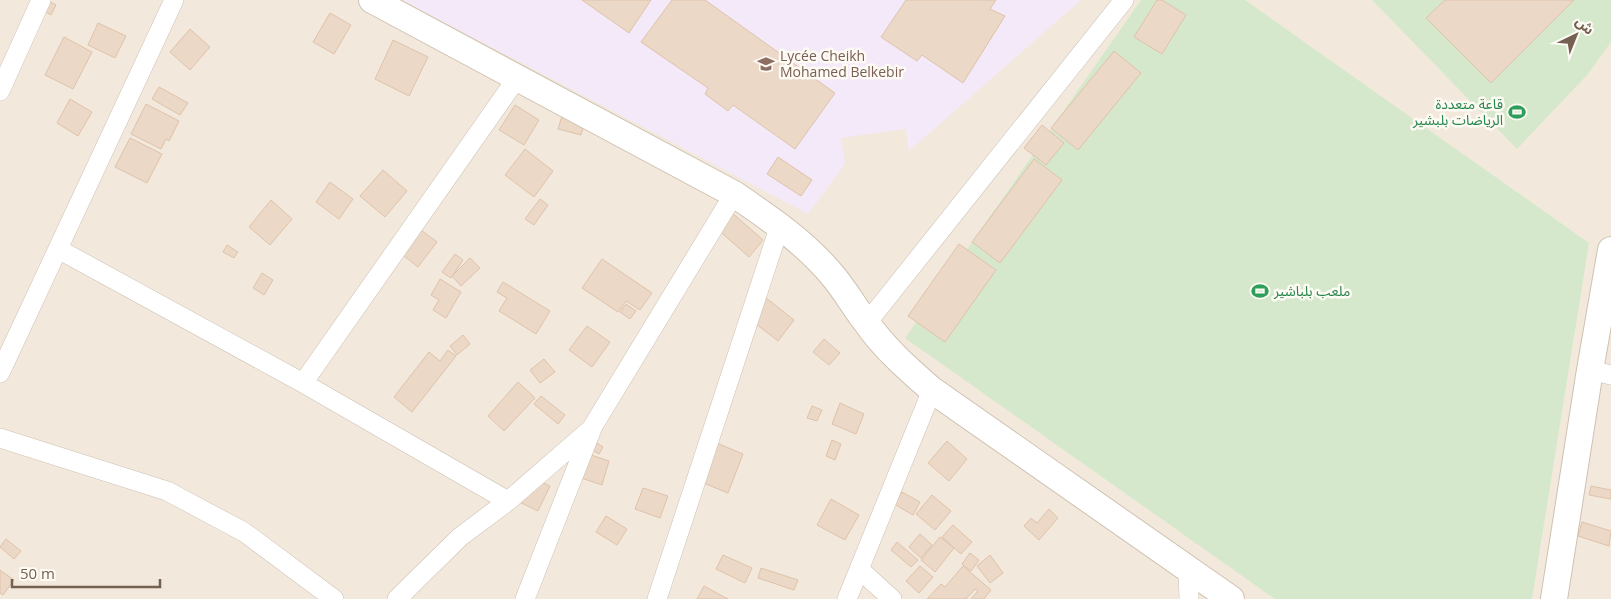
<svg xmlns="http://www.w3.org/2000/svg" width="1611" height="599" viewBox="0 0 1611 599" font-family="'Open Sans','Noto Sans Arabic',sans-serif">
	<rect width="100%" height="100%" fill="#fbf7ed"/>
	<path fill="#f2e9dc" d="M0 0H1611V599H0Z"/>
	<path fill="#f4e9f8" d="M402 0H1081L909 151 906 129 841 138 845 164 808 214Z"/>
	<path fill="#d6e8cc" d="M1141 0H1245L1589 243 1532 599H1275L905 338Z
		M1372 0H1611V42L1588 74 1517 149Z"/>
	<path fill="#ecd8c6" stroke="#dfc2aa" d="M47 0 56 5 51 15 41 9Z
		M582 0H651L629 33Z
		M672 0H705L835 93 795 149 733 105 728 111 705 94 708 88 641 42Z
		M906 0H996L990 9 1005 16 963 83 922 55 917 61 881 37Z
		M1157 0H1162L1186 15 1162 54 1134 37Z
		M1445 0H1574L1491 83 1426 18Z
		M330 13 351 25 334 54 313 42Z
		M98 23 126 36 115 58 88 45Z
		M190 29 210 47 190 70 170 52Z
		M64 37 92 52 73 89 45 75Z
		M393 40 428 57 409 96 375 79Z
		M1114 51 1141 73 1078 150 1051 128Z
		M159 87 188 103 180 115 152 99Z
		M70 99 92 112 78 136 57 123Z
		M146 104 179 121 169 141 166 139 161 149 131 134Z
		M515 105 539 120 524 145 499 130Z
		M562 116 585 122 581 135 558 129Z
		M1042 125 1064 143 1046 165 1024 148Z
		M130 138 162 154 147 183 115 167Z
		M525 149 553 171 534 197 505 175Z
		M778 157 812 180 801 196 767 174Z
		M1034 159 1062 180 1000 263 972 242Z
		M383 170 407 191 385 217 360 196Z
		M330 182 353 199 339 219 316 202Z
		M540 199 548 205 534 225 525 219Z
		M271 200 292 219 270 245 249 227Z
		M730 211 763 240 749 257 715 227Z
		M413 224 437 242 418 267 394 248Z
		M959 244 996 270 945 342 908 316Z
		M227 245 238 252 234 258 223 252Z
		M455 254 463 260 451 278 442 272Z
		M470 258 480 268 461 286 452 276Z
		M602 259 652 293 640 310 626 301 618 312 582 288Z
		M262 273 273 280 264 295 253 288Z
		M440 279 461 292 446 318 433 310 439 300 431 295Z
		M503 282 550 311 536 334 499 311 507 298 497 292Z
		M765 297 794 320 778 341 748 318Z
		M626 304 636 311 630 319 620 312Z
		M587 326 610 342 592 367 569 350Z
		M463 335 470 344 457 355 450 346Z
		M824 339 840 353 829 365 813 352Z
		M448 350 456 356 412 412 394 397 429 352 440 361Z
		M544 359 555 372 540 383 530 370Z
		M518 382 535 398 504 431 488 416Z
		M541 396 565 415 558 424 534 404Z
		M840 403 864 414 856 434 832 424Z
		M812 406 822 410 817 421 807 418Z
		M587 437 603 447 599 454 583 444Z
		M707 439 743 454 728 493 691 478Z
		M832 440 841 444 835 460 826 456Z
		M947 441 967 459 949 481 928 463Z
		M585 453 609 461 602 485 578 477Z
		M530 477 550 486 538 511 511 498Z
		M1591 486 1611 490V499L1589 495Z
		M643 488 668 496 660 518 635 509Z
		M902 492 920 502 913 515 894 504Z
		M932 495 951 511 935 530 916 514Z
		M831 499 859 515 845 540 817 525Z
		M1049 509 1058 518 1039 540 1024 526 1031 518 1037 523Z
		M606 516 627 529 617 545 596 532Z
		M1582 522 1611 531 1609 546 1578 536Z
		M953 525 972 542 961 554 942 537Z
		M920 534 932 545 921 558 909 547Z
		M940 537 954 548 935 572 921 560Z
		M6 539 21 551 14 559 0 547Z
		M897 542 918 560 911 567 891 550Z
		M970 553 979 560 971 571 962 564Z
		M723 555 752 568 745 583 716 569Z
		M990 555 1003 573 990 583 977 566Z
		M920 566 933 577 919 593 906 581Z
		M963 566 991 590 984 599H971L978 591 975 589 966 599 965 598 963 599H927L941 584 945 587Z
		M761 568 798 580 794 590 758 578Z
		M0 570 14 580 3 595 0 593Z
		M704 586 728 599H697Z"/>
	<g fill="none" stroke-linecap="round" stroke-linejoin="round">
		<g stroke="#cdc0b3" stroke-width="20">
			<path id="street" d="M0 91 41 0
				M58 249 303 383 508 501
				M866 324 1124 0
				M1590 370 1611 375
				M0 373 174 0
				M303 383 517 78
				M0 438 167 491 244 532 334 599
				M859 569 892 599
				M1188 569 1189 599
				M397 599 460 537 508 501 591 429
				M525 599 593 426 734 194
				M657 599 780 225
				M847 599 932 390"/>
		</g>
		<g stroke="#cfc1b1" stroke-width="28">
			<path id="secondary" d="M372 0 734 194C769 218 805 242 833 276 845 290 854 307 866 322 884 348 908 369 932 390L1231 599
				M1554 599 1590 370 1611 250"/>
		</g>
		<use href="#street" stroke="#fff" stroke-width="19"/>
		<use href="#secondary" stroke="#fff" stroke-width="26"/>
	</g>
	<defs>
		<g id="school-bare" transform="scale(1.35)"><path d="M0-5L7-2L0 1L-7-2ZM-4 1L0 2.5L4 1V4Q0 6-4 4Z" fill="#8d6e63" stroke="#fefaf4" stroke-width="2.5" paint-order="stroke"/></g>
		<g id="stadium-bare" transform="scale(1.35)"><path d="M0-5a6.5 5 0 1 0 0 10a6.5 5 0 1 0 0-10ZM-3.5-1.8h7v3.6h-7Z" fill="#2e9e5b" stroke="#fefaf4" stroke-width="2.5" paint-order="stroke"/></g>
	</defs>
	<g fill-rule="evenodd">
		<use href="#school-bare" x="766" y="64"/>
		<use href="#stadium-bare" x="1517" y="112"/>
		<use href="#stadium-bare" x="1260" y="291"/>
	</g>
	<g text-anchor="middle" stroke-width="5" stroke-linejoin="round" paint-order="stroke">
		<g font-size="14" fill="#785e54" stroke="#fefaf4" text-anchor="start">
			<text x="780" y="61">Lycée Cheikh<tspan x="780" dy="16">Mohamed Belkebir</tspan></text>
		</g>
		<g font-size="14" fill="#27864d" stroke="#fefaf4" text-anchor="end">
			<text x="1503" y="109">قاعة متعددة<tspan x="1503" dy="16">الرياضات بلبشير</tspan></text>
			<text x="1274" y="296" text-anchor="start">ملعب بلباشير</text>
		</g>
	</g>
	<g transform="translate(1576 35) rotate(43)" stroke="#fefaf4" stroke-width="4" paint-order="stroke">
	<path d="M0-4L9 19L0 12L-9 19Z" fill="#756151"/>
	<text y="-8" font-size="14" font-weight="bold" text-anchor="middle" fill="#756151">ش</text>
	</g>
	<path d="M12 579v8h148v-8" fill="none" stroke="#756151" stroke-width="2.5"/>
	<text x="20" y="579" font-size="15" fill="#756151" stroke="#fefaf4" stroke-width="4" paint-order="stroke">50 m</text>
</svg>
